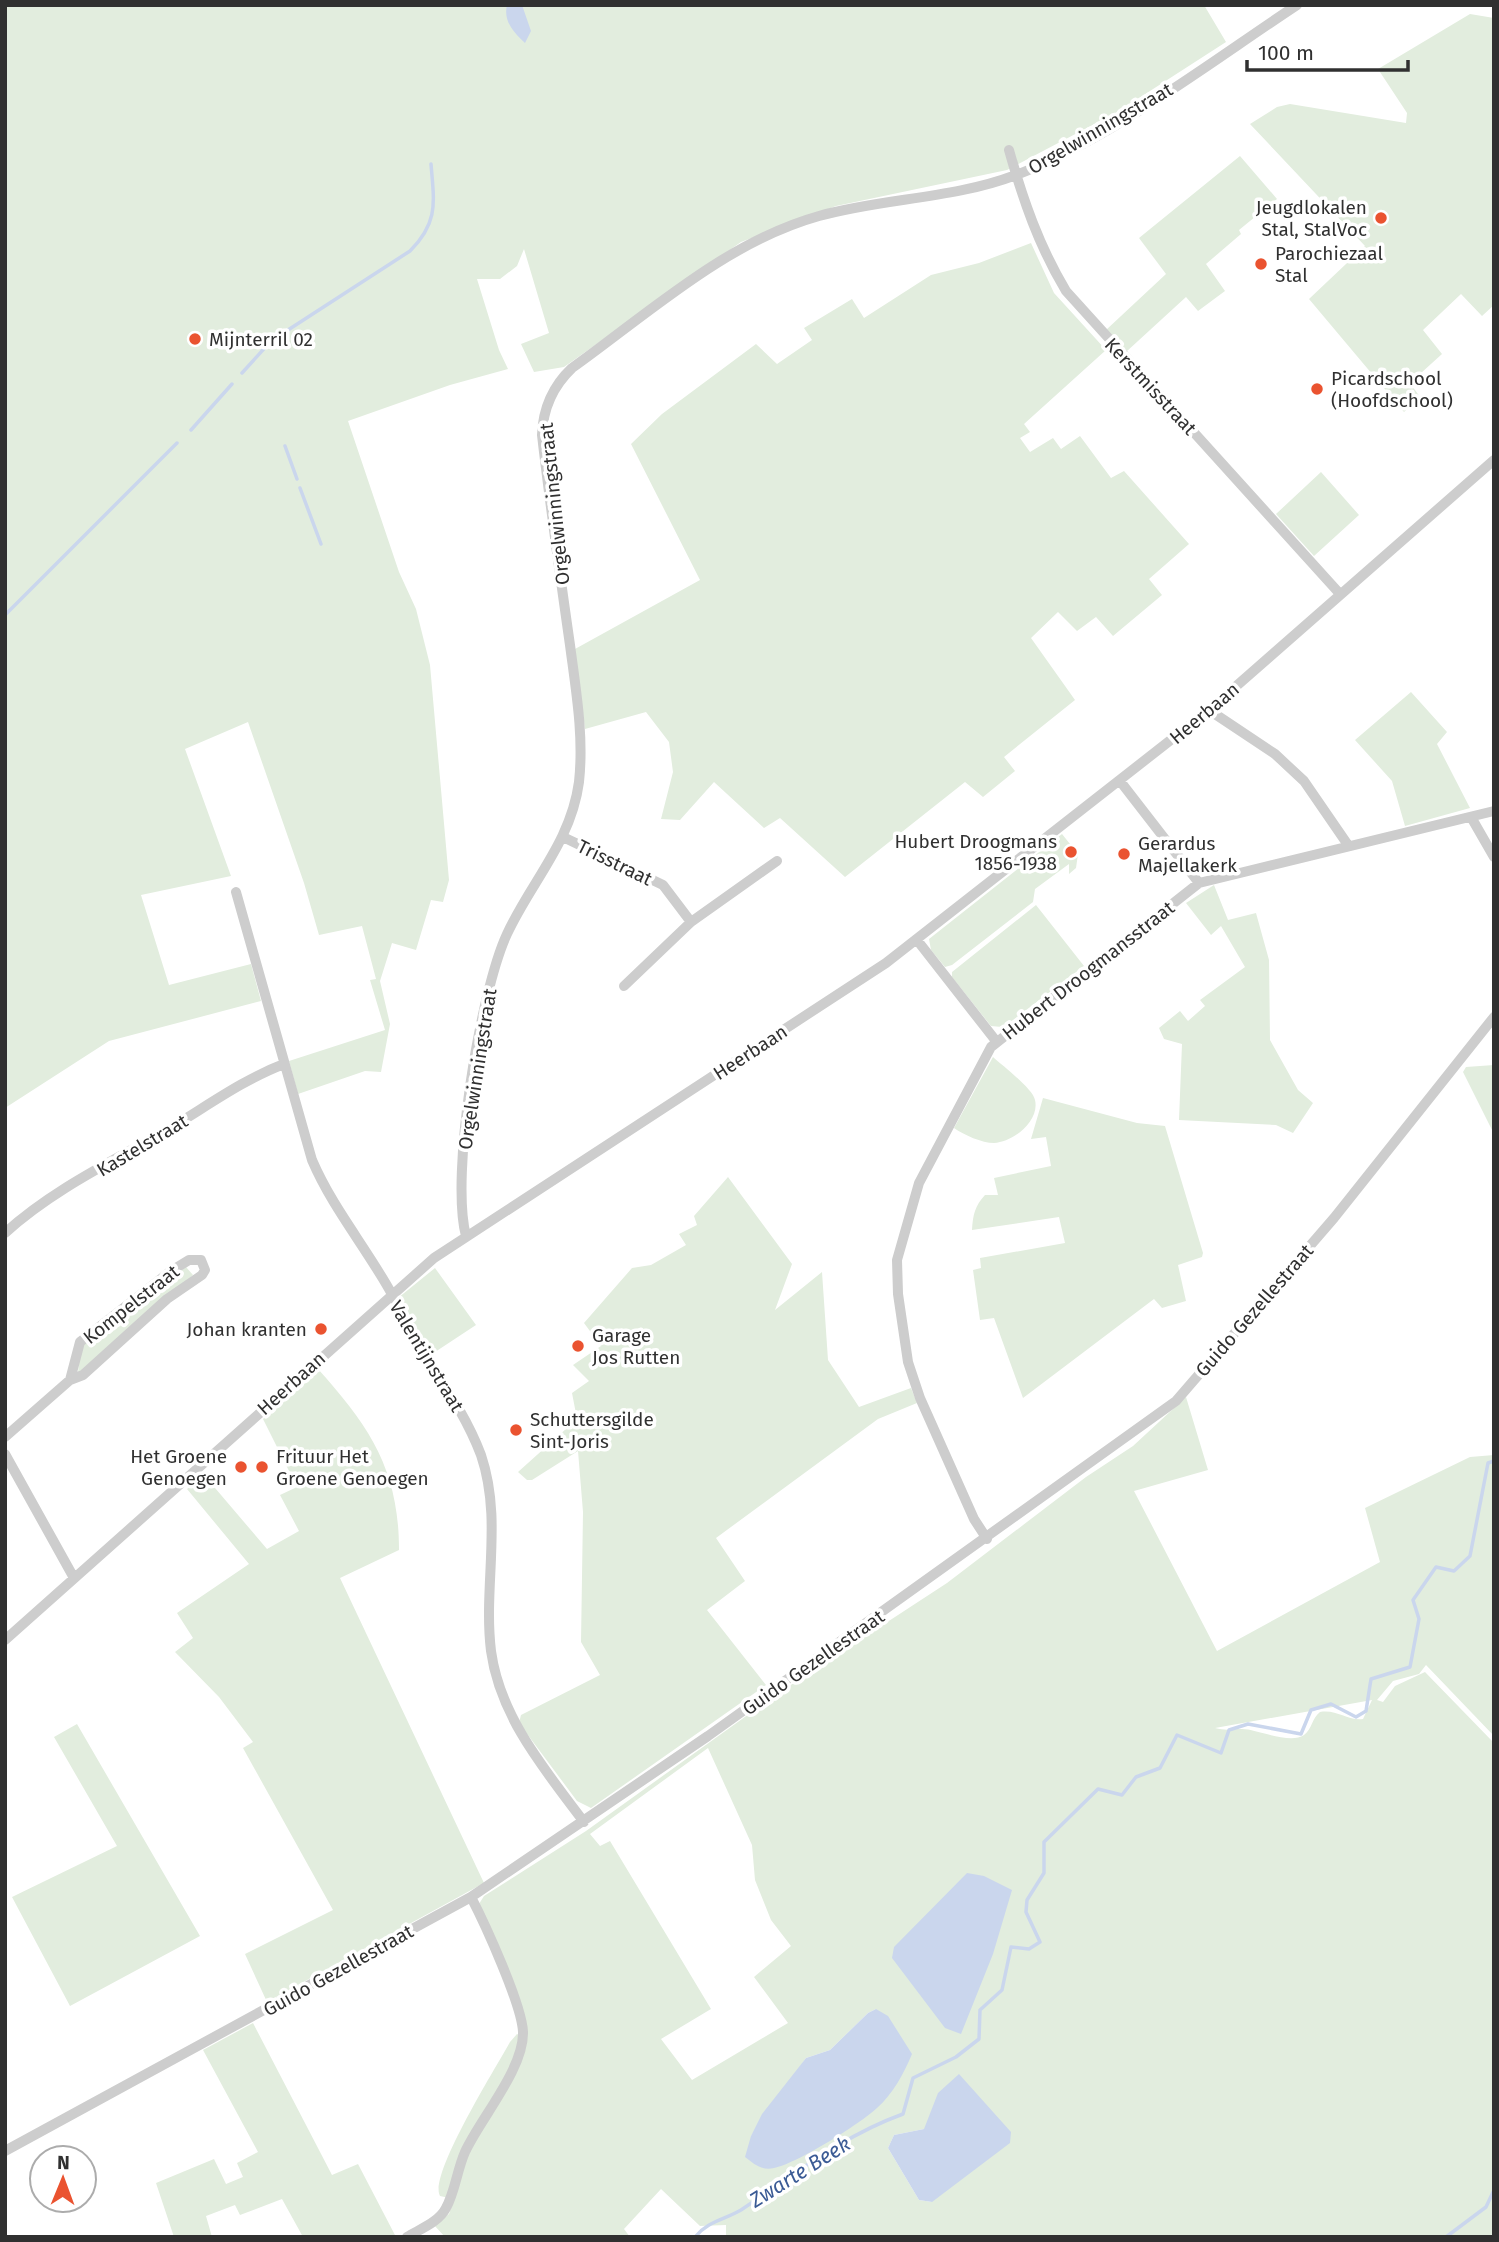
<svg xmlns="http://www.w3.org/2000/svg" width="1499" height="2242" viewBox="0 0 1499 2242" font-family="'Fira Sans',sans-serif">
	<rect width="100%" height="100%" fill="#fff"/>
	<path fill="#e2edde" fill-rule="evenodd" d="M5 5H1204L1226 42 1119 111 1007 170 836 206 741 242 564 367 534 372 521 344 549 333 524 249 517 266 500 279H477L499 350 508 369 450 385 348 421 399 572 416 609 430 665 449 880 443 902 431 900 416 950 392 943 380 981 390 1024 381 1072 365 1071 298 1094 289 1061 385 1030 370 980 376 979 362 926 319 935 304 883 248 722 185 749 231 876 141 895 169 985 251 964 261 1001 109 1041 5 1108Z
		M1470 14 1494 18V305L1482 316 1461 294 1423 330 1442 354 1410 383 1420 397 1404 412 1309 299 1365 246 1250 124 1277 107 1290 104 1406 123 1407 113 1378 69Z
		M1240 156 1277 199 1239 230 1241 234 1206 264 1225 291 1198 311 1186 297 1126 352 1106 330 1166 274 1139 238Z
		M1031 243 1054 293 1106 350 1024 424 1030 432 1020 438 1030 452 1053 438 1061 449 1080 436 1111 478 1124 471 1189 544 1149 579 1162 595 1113 636 1096 617 1077 631 1058 612 1031 638 1075 700 1004 757 1015 771 983 797 965 782 845 877 780 818 764 828 714 782 680 820 661 819 673 772 669 742 646 712 585 729 575 649 700 580 631 444 662 414 756 344 777 364 812 340 804 328 852 299 864 318 931 275 979 263Z
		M1321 472 1359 515 1314 556 1276 514Z
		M1411 692 1447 732 1437 744 1470 808 1405 826 1392 781 1355 740Z
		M1062 834 1078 854 1076 868 1069 874V864L1035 889 1033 902 952 965 945 967 931 950 929 939Z
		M1214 885 1228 920 1256 913 1269 960 1270 1040 1298 1090 1313 1103 1293 1133 1276 1125 1179 1120 1182 1044 1164 1039 1159 1028 1180 1011 1188 1021 1205 1006 1200 1000 1245 967 1221 926 1211 935 1186 903Z
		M1036 905 1084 966 1009 1023 1002 1027 991 1026 952 977V972Z
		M993 1057C1003 1066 1033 1089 1035 1100 1040 1121 1013 1142 994 1143 982 1143 964 1135 954 1128Z
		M1494 1065V1134L1463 1072 1466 1067Z
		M1043 1098 1137 1123 1165 1126 1203 1253 1202 1257 1178 1265 1186 1301 1162 1308 1154 1299 1023 1398 994 1318 980 1320 973 1270 981 1268 980 1258 1065 1243 1059 1217 972 1230C973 1214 975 1206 985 1195H998L994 1178 1051 1166 1046 1137 1031 1139Z
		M728 1177 792 1264 775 1310 822 1272 828 1360 859 1407 911 1388 917 1403 878 1419 716 1538 745 1581 707 1610 766 1685 591 1808 577 1801 519 1723 521 1715 600 1675 581 1642 583 1512 578 1451 532 1480H527L518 1472 577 1419 572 1393 589 1381 573 1365 601 1346 584 1323 632 1268 651 1265 686 1245 679 1234 697 1225 694 1216Z
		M186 1267 193 1275 78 1374 80 1347Z
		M435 1268 476 1325 432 1354 398 1298Z
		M318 1369C370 1427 399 1470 399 1550L340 1578 484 1883 267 2002 245 1954 333 1910 243 1748 253 1742 219 1697 175 1652 193 1638 177 1613 249 1564 187 1489 204 1475 267 1549 299 1531 280 1495 297 1487 263 1419Z
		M1186 1397 1208 1470 1134 1491 1217 1651 1380 1562 1365 1508 1470 1457 1494 1455V1736L1426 1665 1419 1674 1393 1681 1377 1700 1383 1702 1395 1686 1425 1672 1494 1743V2237H726V2225L700 2226 661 2189 624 2229 630 2237H445L434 2225 449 2214 454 2199 440 2196C428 2176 497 2066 510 2042L517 2034 526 2039 479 1904 484 1896 586 1831 774 1696 947 1583 1086 1477 1133 1446ZM1372 1700 1363 1719C1347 1721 1337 1709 1320 1712 1312 1718 1312 1729 1304 1735 1290 1745 1257 1729 1242 1729 1232 1729 1226 1731 1215 1728ZM708 1748 752 1845 755 1880 771 1920 791 1946 754 1977 788 2023 692 2080 661 2039 711 2009 610 1841 600 1846 590 1834ZM876 2009 751 2136 806 2058 830 2050 868 2013ZM924 2129 932 2202 919 2200 888 2148 894 2135Z
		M77 1724 200 1936 70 2006 12 1897 117 1846 54 1737Z
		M253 2023 332 2175 358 2164 396 2237H303L282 2199 240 2215 235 2205 206 2216 212 2237H174L156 2183 214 2159 226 2184 243 2177 237 2163 258 2152 203 2050Z"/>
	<path fill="#cad6ed" d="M507 5H522L531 31 525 43C514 33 503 21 507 5Z
		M967 1873 984 1876 1012 1890 993 1954 961 2034 945 2028 892 1958 894 1947Z
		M876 2009 888 2016 912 2054C904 2073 893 2094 877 2108 860 2124 796 2164 774 2168 762 2171 754 2164 745 2157L751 2136 762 2114 806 2058 830 2050 868 2013Z
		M959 2074 1011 2132 1010 2143 932 2202 919 2200 888 2148 894 2135 924 2129 938 2093Z"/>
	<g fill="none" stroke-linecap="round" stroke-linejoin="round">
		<path stroke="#cad6ed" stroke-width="3.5" d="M242 373 271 341 410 251C439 222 434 202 431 164
			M191 430 232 384
			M285 446 297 479
			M300 488 321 544
			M5 615 177 443
			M695 2237C708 2221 724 2220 741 2210 794 2175 842 2136 903 2114L913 2078 956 2057 979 2039 980 2010 1002 1990 1011 1947 1029 1949 1040 1942 1026 1912 1027 1900 1044 1873V1842L1098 1789 1122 1795 1136 1777 1160 1768 1177 1735 1221 1753 1229 1730 1248 1724 1301 1734 1311 1710 1331 1704 1356 1717 1366 1711 1371 1679 1410 1667 1419 1619 1413 1600 1436 1567 1454 1571 1470 1556 1488 1463 1494 1461
			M1446 2237 1486 2207 1494 2190"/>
		<path stroke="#cdcdcd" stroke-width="10" d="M1009 150C1023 200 1039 246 1066 291L1340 594
			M1209 710 1275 754 1304 781 1348 845
			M1120 781 1199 883
			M1471 817 1494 857
			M563 837 663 885 691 922
			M236 892 312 1160C330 1202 357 1236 380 1274 397 1301 411 1330 427 1358 447 1389 468 1420 481 1455 503 1520 483 1585 491 1651 500 1717 545 1770 584 1822
			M917 940 996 1041
			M624 986 691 922 777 861
			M5 1233C52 1190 113 1161 167 1130 206 1107 242 1080 284 1064
			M466 1236C450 1176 480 992 507 934 531 882 571 842 579 782 584 736 576 691 570 645 560 575 550 505 542 435 543 408 553 386 572 368 649 313 726 242 819 216 884 198 953 199 1016 175 1111 139 1212 61 1297 5
			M5 1437 70 1380 83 1375 167 1299 202 1275 205 1270 201 1260H189L171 1271 80 1342 70 1380
			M5 1454 74 1578
			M987 1539 974 1519 920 1398 908 1362 898 1294 897 1260 919 1183 991 1047 1199 883 1494 811
			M5 1640 434 1258 886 963 1209 710 1494 460
			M5 2151 471 1897 708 1736 1176 1401 1334 1218 1494 1017
			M407 2237C420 2229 439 2222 446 2208 455 2192 457 2170 465 2152 480 2119 524 2069 523 2032 522 2005 485 1924 471 1897"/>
	</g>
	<g fill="#ea5330" stroke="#fff" stroke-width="2.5">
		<circle cx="1381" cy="218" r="7"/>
		<circle cx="1261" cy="264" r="7"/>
		<circle cx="195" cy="339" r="7"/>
		<circle cx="1317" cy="389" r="7"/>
		<circle cx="1071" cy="852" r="7"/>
		<circle cx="1124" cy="854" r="7"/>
		<circle cx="321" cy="1329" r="7"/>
		<circle cx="578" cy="1346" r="7"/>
		<circle cx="516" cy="1430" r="7"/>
		<circle cx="241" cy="1467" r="7"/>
		<circle cx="262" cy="1467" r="7"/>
	</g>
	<g text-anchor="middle" stroke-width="7" stroke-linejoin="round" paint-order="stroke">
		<g font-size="19" fill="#303030" stroke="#fff">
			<text transform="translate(1100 128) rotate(-30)" y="7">Orgelwinningstraat</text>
			<text transform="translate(1151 386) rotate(47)" y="7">Kerstmisstraat</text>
			<text transform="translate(554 504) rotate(-96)" y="7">Orgelwinningstraat</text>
			<text transform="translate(1204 713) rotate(-40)" y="7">Heerbaan</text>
			<text transform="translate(615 862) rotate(26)" y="7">Trisstraat</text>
			<text transform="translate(1088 970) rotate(-38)" y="7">Hubert Droogmansstraat</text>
			<text transform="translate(750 1052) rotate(-33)" y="7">Heerbaan</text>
			<text transform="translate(477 1069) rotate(-81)" y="7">Orgelwinningstraat</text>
			<text transform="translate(142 1145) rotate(-31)" y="7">Kastelstraat</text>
			<text transform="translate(131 1304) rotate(-38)" y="7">Kompelstraat</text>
			<text transform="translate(1254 1310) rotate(-49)" y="7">Guido Gezellestraat</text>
			<text transform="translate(427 1356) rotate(59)" y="7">Valentijnstraat</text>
			<text transform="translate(291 1383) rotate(-42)" y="7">Heerbaan</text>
			<text transform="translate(813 1662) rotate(-35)" y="7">Guido Gezellestraat</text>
			<text transform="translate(338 1970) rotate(-29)" y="7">Guido Gezellestraat</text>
		</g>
		<g font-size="19" fill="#303030" stroke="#fff" text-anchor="start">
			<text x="1367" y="214" text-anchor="end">Jeugdlokalen<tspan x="1367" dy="22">Stal, StalVoc</tspan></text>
			<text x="1275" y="260">Parochiezaal<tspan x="1275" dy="22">Stal</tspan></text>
			<text x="209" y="346">Mijnterril 02</text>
			<text x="1331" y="385">Picardschool<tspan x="1331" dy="22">(Hoofdschool)</tspan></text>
			<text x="1057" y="848" text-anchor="end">Hubert Droogmans<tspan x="1057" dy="22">1856-1938</tspan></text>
			<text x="1138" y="850">Gerardus<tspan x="1138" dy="22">Majellakerk</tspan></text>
			<text x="307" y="1336" text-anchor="end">Johan kranten</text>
			<text x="592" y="1342">Garage<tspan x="592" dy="22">Jos Rutten</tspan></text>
			<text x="530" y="1426">Schuttersgilde<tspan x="530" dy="22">Sint-Joris</tspan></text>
			<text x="227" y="1463" text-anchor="end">Het Groene<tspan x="227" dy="22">Genoegen</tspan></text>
			<text x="276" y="1463">Frituur Het<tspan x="276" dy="22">Groene Genoegen</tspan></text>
		</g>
		<g font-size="21" font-style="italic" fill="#3b5b95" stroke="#fff">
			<text transform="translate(800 2172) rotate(-32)" y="7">Zwarte Beek</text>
		</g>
	</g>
	<rect width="1499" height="2242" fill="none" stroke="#303030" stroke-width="14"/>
	<g transform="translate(63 2179) rotate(1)"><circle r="33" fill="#ffffff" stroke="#acacac" stroke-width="2"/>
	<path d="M0-5L12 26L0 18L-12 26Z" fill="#ea5330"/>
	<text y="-10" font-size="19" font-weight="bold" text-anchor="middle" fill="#303030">N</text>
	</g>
	<path d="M1247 60v10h161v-10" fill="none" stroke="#303030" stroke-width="3.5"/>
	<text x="1258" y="60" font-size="21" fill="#303030" stroke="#ffffff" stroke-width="5" paint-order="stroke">100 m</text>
</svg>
